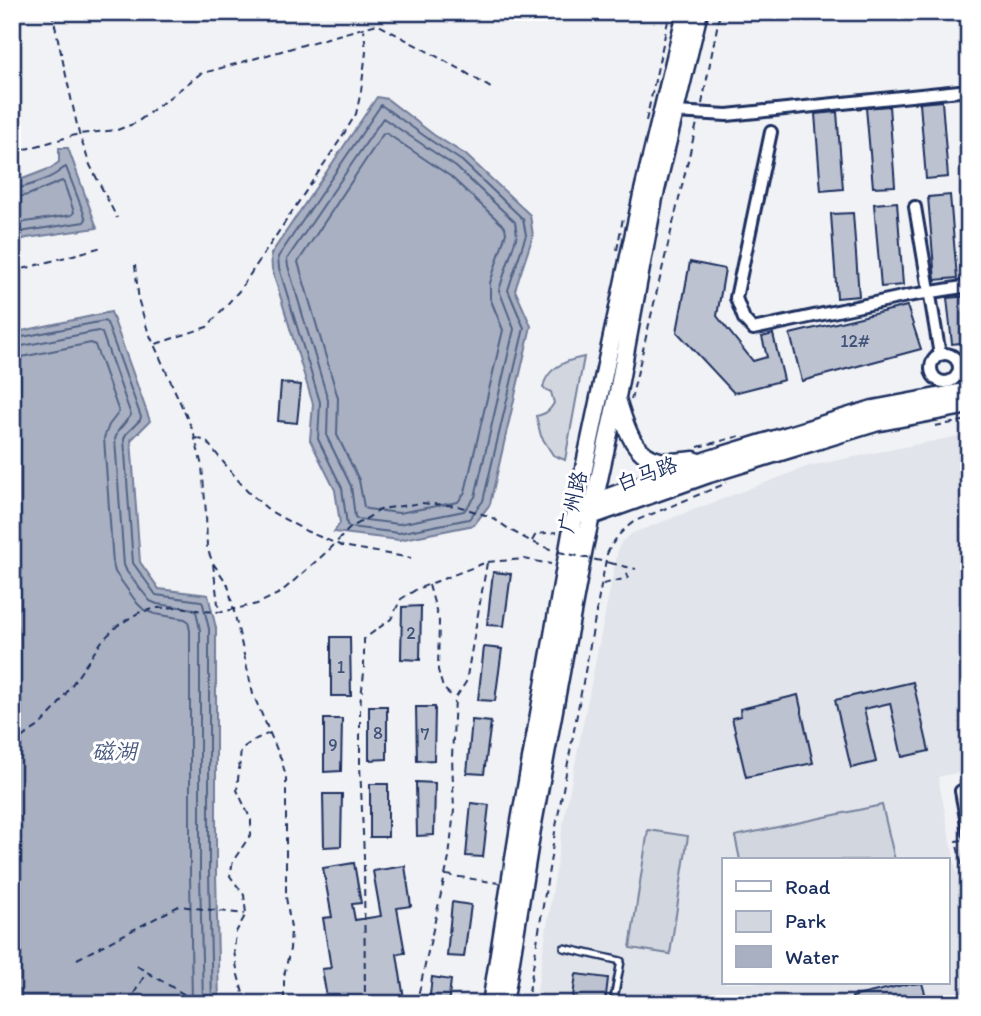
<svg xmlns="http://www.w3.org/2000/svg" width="981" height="1016" viewBox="0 0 981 1016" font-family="Itim,'LXGW WenKai TC',sans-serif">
	<rect width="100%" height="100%" fill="#f1f2f5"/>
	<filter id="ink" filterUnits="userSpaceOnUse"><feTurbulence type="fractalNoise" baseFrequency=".0143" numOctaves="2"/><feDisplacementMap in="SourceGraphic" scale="14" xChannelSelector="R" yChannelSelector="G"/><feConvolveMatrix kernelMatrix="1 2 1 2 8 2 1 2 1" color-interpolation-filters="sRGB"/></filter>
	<g filter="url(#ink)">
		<path fill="#e1e4ea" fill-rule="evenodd" d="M969 434V770L938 777 969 935V1004H535L563 824 618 549 622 541 633 533 809 466ZM724 860H948V983H724Z"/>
		<path fill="#d2d6df" stroke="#76829e" stroke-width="2" d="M584 357 565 460 553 455 541 436 536 416C545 414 549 412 554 403L551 392 543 388C546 368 567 360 584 357Z
			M882 805 895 860H740L735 836Z
			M648 830 688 836 670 954 630 948Z"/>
		<path fill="#a8b0c2" stroke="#707c9a" stroke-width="2" d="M377 97 387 99 434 135 466 155 530 215 533 236 515 290 531 326 490 504 474 525 399 540 334 532 340 523 335 490 310 440 313 404 272 269 271 254Z
			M59 148H68L97 228 27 238 12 242V183L51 168 59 162Z
			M111 312 150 421 131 440 140 562 159 589 208 595 216 628V874L219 1004H12V333Z"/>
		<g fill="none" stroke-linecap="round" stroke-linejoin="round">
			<path stroke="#536386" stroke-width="2" d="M381 105 430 140 462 161 523 219 526 235 508 290 524 328 483 501 469 519 399 533 350 527 347 525 342 488 318 439 320 402 279 268 278 257Z
				M383 118 456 167 515 222 517 235 499 290 514 329 475 497 464 511 399 524 358 519 355 517 351 486 327 437 328 400 288 266 287 259Z
				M386 133 450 176 505 227 506 233 490 283V298L503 330 465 492 458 502 399 513 367 509 364 507 359 480 337 435 338 398 298 262 383 134Z
				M12 189C24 188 47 180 57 173 60 171 63 168 66 167L86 219 84 222 26 231 12 235
				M12 198 28 195 62 181 64 183 74 212 72 215 25 222 12 226
				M12 339 104 321 107 323 141 417 140 420 126 434 124 439 133 563 156 595 201 601 203 604 209 629V874L212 1004
				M12 348 98 331 102 333 131 415 118 431 115 439 124 565 127 572 150 601 157 604 194 609 196 611 200 630V874L203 1004
				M12 359 91 343 95 345 119 412 109 425 104 438 113 564 115 572 137 603 144 610 155 614 185 619 188 621 190 631V874L192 1004"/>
		</g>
		<path fill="#bcc2d0" stroke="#1b2f5e" stroke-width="2" d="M942 101 948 177 926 179 920 103Z
			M889 106 895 186 873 187 866 108Z
			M837 112 843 189 821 191 815 114Z
			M950 195 957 278 935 280 928 197Z
			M897 202 903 285 881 287 874 204Z
			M853 213 859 296 837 298 831 214Z
			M690 262 725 269 717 316 753 361 767 357 762 337 773 334 784 380 734 393 677 332Z
			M969 296V342L952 344 947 298Z
			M907 306 921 349 802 381 790 334Z
			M281 383 301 385 297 423 278 421Z
			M493 572 511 574 504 626 487 625Z
			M421 606 420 660 401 659 402 607Z
			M331 637H350L351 696H331Z
			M484 647 502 649 495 701 478 700Z
			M913 682 929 751 902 757 890 703 864 709 876 762 851 768 835 700Z
			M798 695 813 763 746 777 732 718 741 716 740 709Z
			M369 706H387V759L369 760Z
			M416 707H435L434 760 417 761Z
			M324 719H342L341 771 324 772Z
			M472 720 491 722 484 774 467 773Z
			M416 782 435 783 434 835 417 836Z
			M370 784H388V837H370Z
			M323 794H342L341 846 324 847Z
			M471 803 489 805 483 857 466 856Z
			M354 863 361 903 352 904 355 920 381 916 373 871 405 866 411 906 397 908 405 953 397 954 404 999 377 1004H373V1001L360 1004H328L322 969 331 968 323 918 332 917 323 868Z
			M452 902 471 905 464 957 447 956Z
			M576 974 608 978 605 1004H572Z
			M432 977 451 980 448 1004H429Z
			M911 983 912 984 922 983 928 1004H854L852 997Z"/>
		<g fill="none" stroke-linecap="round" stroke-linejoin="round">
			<g stroke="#1b2f5e" stroke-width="10">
				<path id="lane" d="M564 948 621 961 613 1004"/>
			</g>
			<g stroke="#1b2f5e" stroke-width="16">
				<path id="street" d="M675 112 727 115 969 90
					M771 132 736 298 744 319 753 329 907 296 969 286
					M915 207 940 355
					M931 368a14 14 0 1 1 28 0a14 14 0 1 1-28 0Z
					M961 791 969 834"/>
			</g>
			<g stroke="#1b2f5e" stroke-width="21">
				<path id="secondary" d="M617 399C625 423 631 455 660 461 670 463 684 461 694 460
					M587 505 707 460 873 409 969 391
					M584 514 591 516 709 474 875 423 969 405
					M491 1004 519 827 575 511 642 195 686 12
					M504 1004 532 829 584 548 617 397 654 198 699 12"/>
			</g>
			<path stroke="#1b2f5e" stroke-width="2" stroke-dasharray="7 5" stroke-linecap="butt" d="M52 12 79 134 90 165 117 218
				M702 104 720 12
				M646 121 670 12
				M12 153 79 134 117 130 136 123 200 74 377 24 460 69 494 90
				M617 250 623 218
				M135 265 139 302 148 331 193 431 202 466 206 513 207 548 213 563 228 585 253 694 281 759 286 776V897L291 928 290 949 284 976V1004
				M12 272 102 247
				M156 344 207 327 239 291 340 140 356 114 361 91 366 52 364 29
				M631 400 697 123
				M935 426 969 420
				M196 438 206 441 247 491 270 511 306 531 342 546 411 558
				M698 447 740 436
				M512 531 532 542 555 551
				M532 541 536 534 557 532
				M610 563 636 569
				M213 564 219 612
				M603 584 628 578 626 567
				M429 585 439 621 438 670 443 688 454 698
				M962 840 956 841 969 896
				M446 875 499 883
				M77 959 179 906 245 914
				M137 966 200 1004
				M128 1004 146 973
				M246 1004 238 975 234 951 236 932 246 914 244 895 230 876 233 861 251 834V820L237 790 241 749 256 739 270 733
				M365 1004 364 856 360 765V705L364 673V639L391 619 401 599 417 589 487 562 524 559 551 564
				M414 1004 419 992 449 858 454 810 452 757 455 699 466 682 487 563
				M527 1004 555 832 607 554C614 539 622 530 635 521L727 483"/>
			<use href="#lane" stroke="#fff" stroke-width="5"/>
			<use href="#street" stroke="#fff" stroke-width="10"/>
			<use href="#secondary" stroke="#fff" stroke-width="16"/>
			<path stroke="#1b2f5e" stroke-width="2" stroke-dasharray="7 5" stroke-linecap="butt" d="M559 552 610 563
				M12 744 39 726 56 708 102 641 117 626 138 613 157 608 182 607 202 611 222 612 257 604 280 593 330 549 349 529 382 509 421 503 458 506 491 517 512 531"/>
		</g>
	</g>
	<g text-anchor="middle" stroke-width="6" stroke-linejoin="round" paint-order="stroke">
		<g font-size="18" fill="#43547a">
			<text x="855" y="347">12#</text>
			<text x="411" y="639">2</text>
			<text x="341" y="673">1</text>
			<text x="378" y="739">8</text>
			<text x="425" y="740">7</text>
			<text x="333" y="751">9</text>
		</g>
		<g font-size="21" fill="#1b2f5e" stroke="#fff">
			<text transform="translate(647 474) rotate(-20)" y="7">白马路</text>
			<text transform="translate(573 502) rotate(-77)" y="7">广州路</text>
		</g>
		<g font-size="23" font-style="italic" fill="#4c5c81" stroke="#fff">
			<text x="114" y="759">磁湖</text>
		</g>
	</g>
	<rect width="981" height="1016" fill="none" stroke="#fff" stroke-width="42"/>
	<rect x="21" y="21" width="939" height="974" fill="none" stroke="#1b2f5e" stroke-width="2.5" filter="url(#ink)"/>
	<rect x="722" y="858" width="228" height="126" fill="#ffffff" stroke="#a4acbf" stroke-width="2"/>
	<rect x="736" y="881" width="35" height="10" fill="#ffffff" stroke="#a4acbf" stroke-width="2"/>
	<text x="785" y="894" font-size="21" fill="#1b2f5e">Road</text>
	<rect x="736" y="911" width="35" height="21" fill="#d2d6df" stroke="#a4acbf" stroke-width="2"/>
	<text x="785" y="928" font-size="21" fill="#1b2f5e">Park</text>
	<rect x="736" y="946" width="35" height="21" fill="#a8b0c2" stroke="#a4acbf" stroke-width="2"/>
	<text x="785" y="964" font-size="21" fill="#1b2f5e">Water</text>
</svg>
